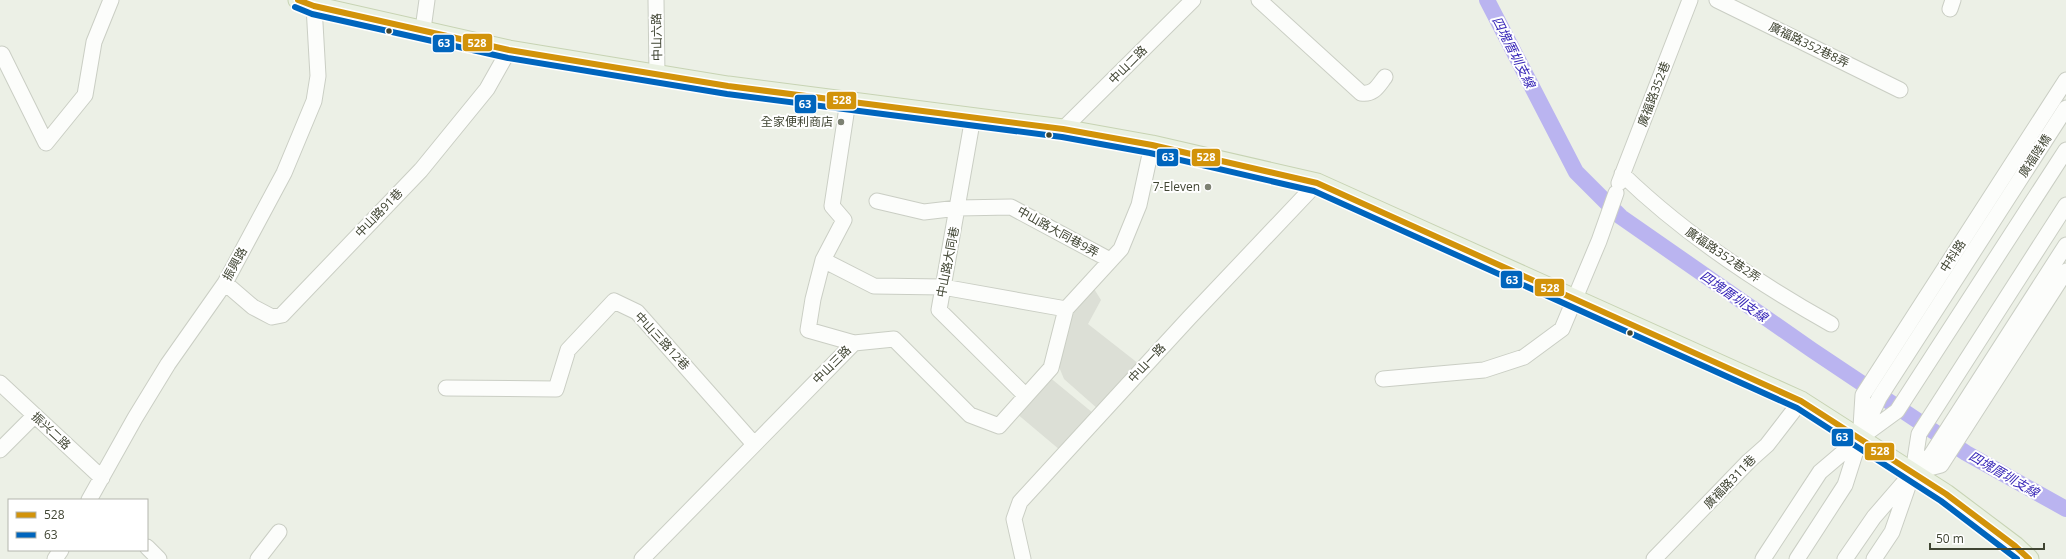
<svg xmlns="http://www.w3.org/2000/svg" width="2066" height="559" viewBox="0 0 2066 559" font-family="'Open Sans','Noto Sans TC',sans-serif">
	<rect width="100%" height="100%" fill="#ecf0e6"/>
	<path fill="#dcdfd6" d="M1091 284 1101 300 1088 324 1139 364 1098 409 1064 379 1052 350 1059 326Z
		M1048 376 1093 413 1060 450 1016 413Z"/>
	<g fill="none" stroke-linecap="round" stroke-linejoin="round">
		<path stroke="#bab4f0" stroke-width="16" d="M1487 0 1576 172 1621 217 1812 350 1966 453 2066 509"/>
		<g stroke="#cacec4" stroke-width="17">
			<path id="minor" d="M656 0 657 75
				M1259 0 1361 93C1374 95 1378 86 1385 77
				M1717 0 1900 90
				M1950 9 1953 0
				M423 29 427 0
				M2 54 46 143 85 95 94 42 111 0
				M973 117 939 310 1026 396
				M1063 129 1193 0
				M1622 174C1683 233 1758 283 1831 324
				M1619 183 1690 0
				M877 201 924 212 958 208 1011 207 1110 260
				M823 260 874 286 943 287 1066 309
				M225 283 253 307 272 317 282 315 421 170 487 89 509 50
				M854 343 894 339 970 415 999 426 1051 368 1066 309 1121 249 1139 205 1152 145
				M1383 379 1484 370 1524 357 1562 329 1599 241 1616 193
				M0 383 102 478
				M446 388 556 389 568 350 614 301 637 312 754 444
				M1861 427 1863 395 2066 80
				M0 450 34 416
				M1914 472 1941 465 2066 271
				M89 500 135 418 168 364 225 283 284 173 314 101 318 76 314 6
				M147 547 159 559
				M55 559 61 550
				M258 559 279 532
				M642 559 854 343 808 330 813 299 823 260 844 220 832 206 848 101
				M1023 559 1014 519 1020 502 1189 318 1317 183
				M1654 559 1749 461 1767 445 1801 401
				M1763 559 1820 472 1860 438 1897 411 2066 150
				M1797 559 1845 485 1860 438 1879 398 2066 108
				M1845 559 1874 517 1913 472 1919 434 2066 205
				M1874 559 1892 532 1913 472 1931 455 2066 245"/>
		</g>
		<g stroke="#c7d3b3" stroke-width="21">
			<path id="major" d="M298 0 314 6 509 50 728 86 1063 129 1152 145 1317 183 1801 401 1946 494 2015 546 2029 559"/>
		</g>
		<use href="#minor" stroke="#fcfdfb" stroke-width="15"/>
		<use href="#major" stroke="#eaf1e2" stroke-width="19"/>
		<g stroke="#fff" stroke-width="9">
			<path id="bus-1" d="M298 0 314 6 509 50 728 86 1063 129 1152 145 1317 183 1801 401 1946 494 2015 546 2029 559"/>
		</g>
		<g stroke="#fff" stroke-width="9">
			<path id="bus-2" d="M295 7 312 14 508 58 727 94 1062 137 1150 153 1314 191 1797 408 1941 501 2017 559"/>
		</g>
		<use href="#bus-1" stroke="#d2930a" stroke-width="6"/>
		<use href="#bus-2" stroke="#0065bd" stroke-width="6"/>
	</g>
	<g fill="#404533" stroke="#fff" stroke-width="1.5">
		<circle cx="389" cy="31" r="3.5"/>
		<circle cx="1049" cy="135" r="3.5"/>
		<circle cx="1630" cy="333" r="3.5"/>
	</g>
	<g fill="#7c8172" stroke="#fff" stroke-width="1.5">
		<circle cx="841" cy="122" r="4"/>
		<circle cx="1208" cy="187" r="4"/>
	</g>
	<g text-anchor="middle" stroke-width="4" stroke-linejoin="round" paint-order="stroke">
		<g font-size="12" fill="#404533" stroke="#fff">
			<text transform="translate(657 37) rotate(-91)" y="4">中山六路</text>
			<text transform="translate(1809 45) rotate(26)" y="4">廣福路352巷8弄</text>
			<text transform="translate(1128 65) rotate(-45)" y="4">中山二路</text>
			<text transform="translate(1654 94) rotate(-69)" y="4">廣福路352巷</text>
			<text transform="translate(2035 156) rotate(-57)" y="4">廣福陸橋</text>
			<text transform="translate(379 213) rotate(-46)" y="4">中山路91巷</text>
			<text transform="translate(1058 232) rotate(29)" y="4">中山路大同巷9弄</text>
			<text transform="translate(1723 255) rotate(34)" y="4">廣福路352巷2弄</text>
			<text transform="translate(1953 256) rotate(-57)" y="4">中科路</text>
			<text transform="translate(948 262) rotate(-79)" y="4">中山路大同巷</text>
			<text transform="translate(235 264) rotate(-61)" y="4">振興路</text>
			<text transform="translate(662 341) rotate(47)" y="4">中山三路12巷</text>
			<text transform="translate(1147 363) rotate(-47)" y="4">中山一路</text>
			<text transform="translate(832 365) rotate(-45)" y="4">中山三路</text>
			<text transform="translate(51 431) rotate(43)" y="4">振兴二路</text>
			<text transform="translate(1730 482) rotate(-46)" y="4">廣福路311巷</text>
		</g>
		<g font-size="12" fill="#404533" stroke="#fff" text-anchor="end">
			<text x="833" y="126">全家便利商店</text>
			<text x="1200" y="191">7-Eleven</text>
		</g>
		<g font-size="13" font-style="italic" fill="#3726b7" stroke="#fff">
			<text transform="translate(1514 52) rotate(63)" y="5">四塊厝圳支線</text>
			<text transform="translate(1734 296) rotate(35)" y="5">四塊厝圳支線</text>
			<text transform="translate(2004 474) rotate(30)" y="5">四塊厝圳支線</text>
		</g>
	</g>
	<g stroke="#fff" stroke-width="1.5">
		<rect x="462" y="33" width="31" height="19" rx="4" fill="#d2930a"/>
		<rect x="432" y="34" width="23" height="19" rx="4" fill="#0065bd"/>
		<rect x="826" y="91" width="31" height="19" rx="4" fill="#d2930a"/>
		<rect x="794" y="94" width="23" height="20" rx="4" fill="#0065bd"/>
		<rect x="1156" y="148" width="23" height="19" rx="4" fill="#0065bd"/>
		<rect x="1191" y="148" width="30" height="19" rx="4" fill="#d2930a"/>
		<rect x="1500" y="270" width="23" height="19" rx="4" fill="#0065bd"/>
		<rect x="1534" y="278" width="31" height="19" rx="4" fill="#d2930a"/>
		<rect x="1831" y="428" width="23" height="19" rx="4" fill="#0065bd"/>
		<rect x="1864" y="442" width="31" height="19" rx="4" fill="#d2930a"/>
	</g>
	<g font-size="11" text-anchor="middle" font-weight="bold" fill="#fff">
		<text x="477" y="47">528</text>
		<text x="444" y="47">63</text>
		<text x="842" y="104">528</text>
		<text x="805" y="108">63</text>
		<text x="1168" y="161">63</text>
		<text x="1206" y="161">528</text>
		<text x="1512" y="284">63</text>
		<text x="1550" y="292">528</text>
		<text x="1842" y="441">63</text>
		<text x="1880" y="455">528</text>
	</g>
	<rect x="8" y="499" width="140" height="52" fill="#ffffff" stroke="#b3b5ad"/>
	<rect x="16" y="512" width="20" height="6" fill="#d2930a" stroke="#b3b5ad"/>
	<text x="44" y="519" font-size="12" fill="#404533">528</text>
	<rect x="16" y="532" width="20" height="6" fill="#0065bd" stroke="#b3b5ad"/>
	<text x="44" y="539" font-size="12" fill="#404533">63</text>
	<path d="M1930 543v6h114v-6" fill="none" stroke="#404533" stroke-width="2"/>
	<text x="1936" y="543" font-size="12" fill="#404533" stroke="#ffffff" stroke-width="3" paint-order="stroke">50 m</text>
</svg>
